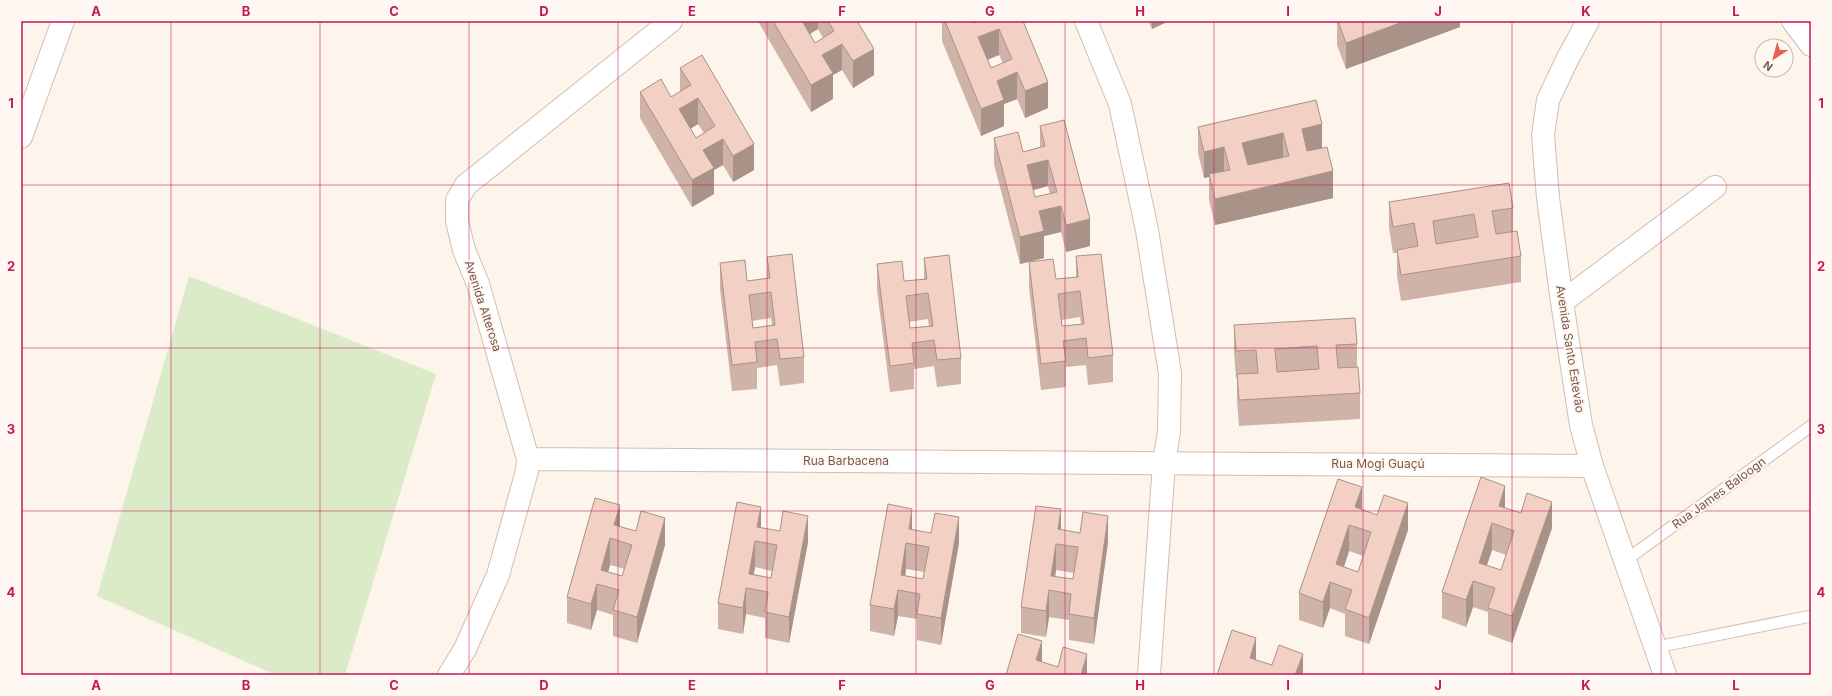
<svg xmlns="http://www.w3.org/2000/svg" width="1832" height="696" viewBox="0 0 1832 696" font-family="Inter,sans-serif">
	<rect width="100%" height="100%" fill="#fdf4eb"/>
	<path fill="#dbebc8" d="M189 276 436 374 345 675H276L97 596Z"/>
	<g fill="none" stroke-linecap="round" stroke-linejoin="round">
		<g stroke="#d2bdb2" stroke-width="13">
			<path id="lane" d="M1626 560 1811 426
				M1657 647 1811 616"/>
		</g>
		<g stroke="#d2bdb2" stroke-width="24">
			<path id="street" d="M1588 21 1568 58 1548 100 1543 135 1548 198 1562 302 1581 425 1592 466 1665 675
				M1793 21 1811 45
				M21 137 63 21
				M1562 302 1715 187
				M528 459 1592 466
				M449 675 465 649 498 575 527 471 528 459 478 284 464 250 457 221V200L466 185 671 21"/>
		</g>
		<g stroke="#d5bcb0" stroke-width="24">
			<path id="secondary" d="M1086 21 1120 104 1147 230 1170 373 1169 431 1164 463 1149 675"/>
		</g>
		<use href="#lane" stroke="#fff" stroke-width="11"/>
		<use href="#street" stroke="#fff" stroke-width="22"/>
		<use href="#secondary" stroke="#fff" stroke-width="22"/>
	</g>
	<path fill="#d0b3a8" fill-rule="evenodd" d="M759 21H857L874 75 853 88 842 70 833 75V99L811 112 759 23ZM818 29 823 38 815 43 810 34Z
		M942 21H972L973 23 1023 21 1048 108 1025 118 1017 99 1004 104V126L981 136 942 41ZM999 55 1003 63 991 68 988 60Z
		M1148 21H1169L1152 29Z
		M1337 21H1460V27L1346 69 1337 45Z
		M680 68 754 170 733 182 723 165 714 170V194L692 207 640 118V92L671 97 680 92ZM698 124 704 133 696 138 690 129Z
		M1316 100 1322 148 1333 198 1215 225 1209 200V177L1204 178 1198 153V127Z
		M1040 126 1090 246 1066 252 1061 232 1044 236V258L1020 264 994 164V138L1023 152 1040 147ZM1048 186 1050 194 1035 197 1033 190Z
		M1389 202 1513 208V231L1521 256V282L1401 301 1397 276V253H1393L1389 228Z
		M1076 256 1113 355V382L1088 385 1086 365 1066 367V387L1041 390 1029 288V262L1056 279 1076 277ZM1080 317 1081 324 1062 326 1061 320Z
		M767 257 804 357V383L780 386 777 365 757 368V389L732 391 720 289V263L747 281 767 278ZM771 318 772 325 753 328 752 321Z
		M924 258 961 358V384L937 387 934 366 914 369V389L890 392 877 290V264L904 281 924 279ZM928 319 929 326 910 328 909 322Z
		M1234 325 1357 344V367L1360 393V419L1239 426 1237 401V377L1236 378 1234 352Z
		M1481 477 1505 508 1552 528 1512 643 1488 634V612L1473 607 1466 627 1442 618V592ZM1492 550 1506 555 1501 570 1487 565Z
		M1338 479 1362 509 1408 530 1369 644 1345 636V614L1330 608 1323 628 1299 620V593ZM1349 551 1363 556 1358 572 1344 567Z
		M595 498 620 526 665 545 637 643 613 636V615L597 610 591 630 567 623V597ZM610 565 625 569 622 576 608 572Z
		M761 528 808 542 789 643 765 638V618L746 614 743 634 718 629V603ZM755 567 772 571 771 578 754 574Z
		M912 529 959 543 941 645 917 640V619L898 616 894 636 870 631V605ZM906 569 924 572 923 579 905 576Z
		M1061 530 1108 542 1094 644 1069 640V620L1049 617 1046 637 1021 633V607ZM1056 570 1074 573 1073 579 1055 577Z"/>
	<path fill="#a99288" d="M798 21H818V29L798 41Z
		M1152 21H1169L1152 29Z
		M1329 21H1335L1329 23Z
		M1405 21H1460V27L1346 69V43Z
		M999 29V55L978 63V37Z
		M842 44V70L833 75V99L811 112V85L822 55Z
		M874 49V75L853 88V61Z
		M1017 72V99L1004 104V126L981 136V109L997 81Z
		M1048 82V108L1025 118V91Z
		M698 98V124L679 136V109Z
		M1322 124V150L1302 155V129Z
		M1283 133V160L1242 169V143Z
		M723 139V165L714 170V194L692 207V180L703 150Z
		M754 144V170L733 182V156Z
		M1224 147V173L1209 174V177L1204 178V152Z
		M1048 160V186L1027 192V165Z
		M1333 171V198L1215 225V199Z
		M1061 206V232L1044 236V258L1020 264V237L1039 211Z
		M1090 219V246L1066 252V225Z
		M1505 486V513L1499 506Z
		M1362 487V514L1355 507Z
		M1552 502V528L1512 643V616Z
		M1408 503V530L1369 644V618Z
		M620 505V531L614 525Z
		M761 507V533L757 527Z
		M912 509V535L909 529Z
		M1061 509V536L1058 529Z
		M808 516V542L789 643V617Z
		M1108 516V542L1094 644V618Z
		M959 517V543L941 645V618Z
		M665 518V545L637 643V617Z
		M1492 523V550L1481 583 1479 563Z
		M1349 525V551L1338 585 1336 564Z
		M610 538V565L604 586 601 570Z
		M755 541V567L751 589 749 574Z
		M906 543V569L903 590 901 575Z
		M1056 544V570L1053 591 1051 576Z
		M1473 581V607L1466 627V600Z
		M1330 582V608L1323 628V602Z
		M597 584V610L591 630V604Z
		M746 588V614L743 634V608Z
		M898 590V616L894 636V609Z
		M1049 590V617L1046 637V611Z
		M1256 638V664L1250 658Z
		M1042 641V667L1036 660Z
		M1087 654V675H1081Z
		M1303 654V675H1295Z"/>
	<path fill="#f2d0c3" stroke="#a99288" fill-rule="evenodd" d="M773 21H802L815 43 834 31 828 21H857L874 49 853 61 842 44 822 55 833 73 811 85Z
		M945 21H972L973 23 979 21H1023L1048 82 1025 91 1017 72 997 81 1004 100 981 109ZM999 29 1012 59 991 68 978 37Z
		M1338 21H1405L1346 43Z
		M702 55 754 144 733 156 723 139 703 150 714 168 692 180 640 92 661 79 671 97 691 85 680 68ZM698 98 715 126 696 138 679 109Z
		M1316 100 1322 124 1302 129 1307 151 1327 147 1333 171 1215 199 1209 174 1230 170 1224 147 1204 152 1198 127ZM1283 133 1289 156 1248 165 1242 143Z
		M1064 120 1090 219 1066 225 1061 206 1039 211 1044 231 1020 237 994 138 1018 132 1023 152 1045 146 1040 126ZM1048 160 1057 192 1035 197 1027 165Z
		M1509 183 1513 208 1492 211 1496 234 1517 231 1521 256 1401 275 1397 250 1418 246 1414 223 1393 227 1389 202ZM1474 214 1478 237 1436 244 1433 221Z
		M792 254 804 357 780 359 777 339 755 342 757 362 732 365 720 263 745 260 747 281 770 278 767 257ZM771 292 775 325 753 328 749 295Z
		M1101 254 1113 355 1088 358 1086 338 1063 341 1066 361 1041 364 1029 262 1053 259 1056 279 1078 277 1076 256ZM1080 291 1084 324 1062 326 1058 294Z
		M949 255 961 358 937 360 934 340 912 343 914 363 890 366 877 264 902 261 904 281 927 279 924 258ZM928 293 933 326 910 328 906 296Z
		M1355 318 1357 344 1336 345 1338 368 1358 367 1360 393 1239 400 1237 374 1258 373 1256 350 1236 351 1234 325ZM1317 346 1319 369 1277 372 1275 349Z
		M1481 477 1505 486 1499 506 1521 513 1527 493 1552 502 1512 616 1488 608 1495 588 1473 581 1466 600 1442 592ZM1492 523 1514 531 1501 570 1479 563Z
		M1338 479 1362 487 1355 507 1377 515 1384 495 1408 503 1369 618 1345 609 1352 590 1330 582 1323 602 1299 593ZM1349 525 1371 532 1358 572 1336 564Z
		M595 498 620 505 614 525 636 531 641 511 665 518 637 617 613 610 619 590 597 584 591 604 567 597ZM610 538 632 545 622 576 601 570Z
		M737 502 761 507 757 527 780 531 783 511 808 516 789 617 765 612 768 592 746 588 743 608 718 603ZM755 541 777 545 771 578 749 574Z
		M888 504 912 509 909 529 931 533 935 513 959 517 941 618 917 614 920 594 898 590 894 609 870 605ZM906 543 929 547 923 579 901 575Z
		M1036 506 1061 509 1058 529 1080 533 1083 512 1108 516 1094 618 1069 614 1071 594 1049 590 1046 611 1021 607ZM1056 544 1078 547 1073 579 1051 576Z
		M1232 630 1256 638 1250 658 1272 665 1279 645 1303 654 1295 675H1217Z
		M1018 634 1042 641 1036 660 1058 667 1063 647 1087 654 1081 675H1034L1032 674V675H1006Z"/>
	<path fill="none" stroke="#c2185b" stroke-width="1" stroke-opacity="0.55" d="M171 21V675M320 21V675M469 21V675M618 21V675M767 21V675M916 21V675M1065 21V675M1214 21V675M1363 21V675M1512 21V675M1661 21V675M21 185H1811M21 348H1811M21 511H1811"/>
	<g text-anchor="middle" stroke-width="4" stroke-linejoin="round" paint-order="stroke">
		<g font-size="12" fill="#79574d" stroke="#fff8f2">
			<text transform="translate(483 306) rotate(72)" y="4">Avenida Alterosa</text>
			<text transform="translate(1570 349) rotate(81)" y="4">Avenida Santo Estevão</text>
			<text x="846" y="465">Rua Barbacena</text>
			<text x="1378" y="468">Rua Mogi Guaçú</text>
			<text transform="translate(1719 493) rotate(-36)" y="4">Rua James Baloogn</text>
		</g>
	</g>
	<rect width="1832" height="696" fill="none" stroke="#fff8f2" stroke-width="44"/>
	<g transform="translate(1774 58) rotate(216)"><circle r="19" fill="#fff8f2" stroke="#c9b8b0"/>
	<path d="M0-3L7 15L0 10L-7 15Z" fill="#e56151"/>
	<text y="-6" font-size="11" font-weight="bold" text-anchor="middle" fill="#79574d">N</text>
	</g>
	<rect x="22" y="22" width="1788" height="652" fill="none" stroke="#c2185b" stroke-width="1.5"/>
	<g font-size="13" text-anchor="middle" font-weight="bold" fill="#c2185b">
		<text x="96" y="16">A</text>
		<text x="246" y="16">B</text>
		<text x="394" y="16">C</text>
		<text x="544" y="16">D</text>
		<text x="692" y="16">E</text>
		<text x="842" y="16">F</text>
		<text x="990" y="16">G</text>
		<text x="1140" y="16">H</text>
		<text x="1288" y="16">I</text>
		<text x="1438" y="16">J</text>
		<text x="1586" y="16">K</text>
		<text x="1736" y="16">L</text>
		<text x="11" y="108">1</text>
		<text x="1821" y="108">1</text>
		<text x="11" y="271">2</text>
		<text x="1821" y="271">2</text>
		<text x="11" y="434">3</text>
		<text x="1821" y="434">3</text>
		<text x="11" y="597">4</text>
		<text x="1821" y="597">4</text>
		<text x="96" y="690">A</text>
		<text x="246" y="690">B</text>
		<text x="394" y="690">C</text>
		<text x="544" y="690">D</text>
		<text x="692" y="690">E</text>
		<text x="842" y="690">F</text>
		<text x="990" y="690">G</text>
		<text x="1140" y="690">H</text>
		<text x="1288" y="690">I</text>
		<text x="1438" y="690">J</text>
		<text x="1586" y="690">K</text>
		<text x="1736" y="690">L</text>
	</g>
</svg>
